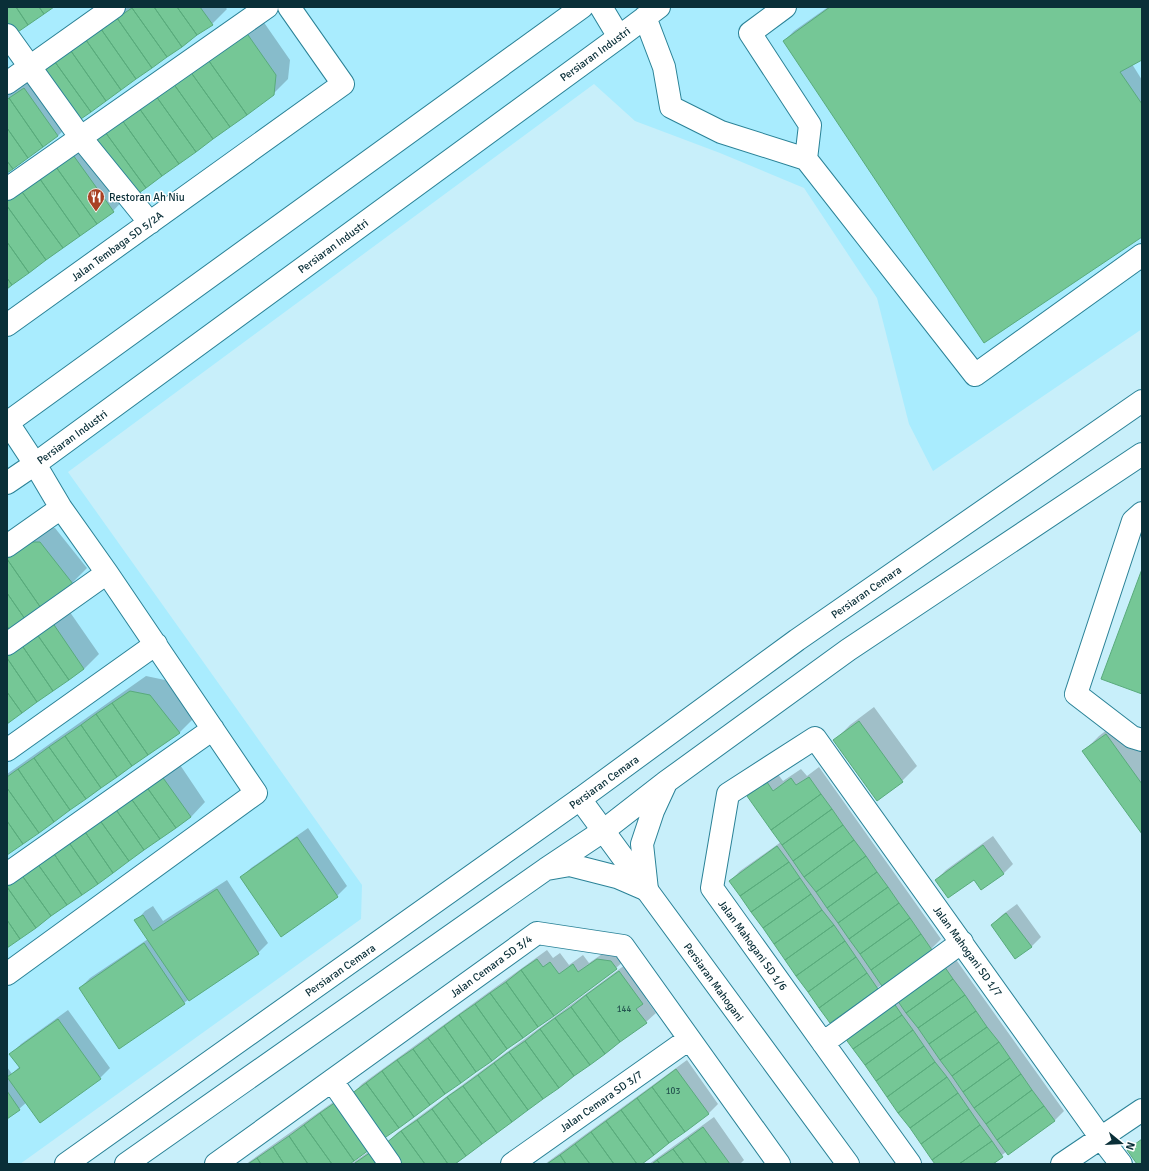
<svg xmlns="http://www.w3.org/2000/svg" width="1149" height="1171" viewBox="0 0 1149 1171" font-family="Signika,sans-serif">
	<rect width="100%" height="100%" fill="#c8effa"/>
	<path fill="#a9ecfe" d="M7 7H1142V329L933 471 909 424 877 298 804 188 720 153 635 121 594 84 68 472 362 885 361 919 20 1164H7Z"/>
	<path fill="#0003" d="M128 7H225L227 9 212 24 74 119 58 136 7 171V96L39 73 56 58Z
		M828 7H1142V59L1132 64 1142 80V236L784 41 794 31Z
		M256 11 290 60 288 79 273 94 127 196 113 211 7 288V189Z
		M43 527 55 528 87 568 72 583 7 630V551Z
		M65 605 99 654 84 669 7 722V646Z
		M146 676 165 680 194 718 179 733 7 854V774Z
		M874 707 917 766 902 781 835 740 850 725Z
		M1121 719 1142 749V832L1084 751 1099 736Z
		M172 753 205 802 191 817 7 946Z
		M819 767 941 939 931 949 830 1022 730 881 740 871 781 842 749 796 758 786 777 773 783 781 801 769 807 776Z
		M308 828 347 886 337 896 281 935 241 878 251 868Z
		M993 836 1013 864 1003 874 974 879 936 880 946 870Z
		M227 880 268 943 258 953 189 999 184 1003 80 988 90 978 148 939 136 921 145 911 153 906 163 921Z
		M1017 904 1041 937 1031 947 992 925 1002 915Z
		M547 950 553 958 560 953 569 965 583 955 589 963 608 950 626 959 616 968 352 1094 362 1084Z
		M952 954 1064 1111 1054 1121 1007 1151 991 1164H936L853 1024Z
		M629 962 652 993 646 999 656 1013 646 1022 453 1164H402L387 1143 397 1133Z
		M68 1010 110 1068 100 1078 40 1121 27 1102 19 1109 7 1118V1067L12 1074 20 1066 11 1054 21 1044Z
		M687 1060 718 1104 709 1113 640 1164H545Z
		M346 1093 347 1164H246Z
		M714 1117 744 1160 740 1164H649Z
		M381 1143 397 1164H351Z"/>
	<path fill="#75c796" stroke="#59ab7c" d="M7 7H16L28 25 12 36 7 29Z
		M16 7H39L44 14 28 25Z
		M39 7H54L44 14Z
		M133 7H154L182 47 167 57 132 8Z
		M154 7H177L197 35 182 47Z
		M177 7H200L213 25 197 35Z
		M830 7H1142V60L1120 72 1142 104V237L984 343 783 41Z
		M132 8 167 57 152 68 117 18Z
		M117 18 152 68 136 79 101 29Z
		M241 25 276 75 274 95 247 115 202 51Z
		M101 29 136 79 121 90 86 40Z
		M86 40 121 90 106 101 71 51Z
		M71 51 106 101 91 112 55 62Z
		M202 51 247 115 230 127 185 64Z
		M55 62 91 112 75 123 40 73Z
		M185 64 230 127 213 139 168 76Z
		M168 76 213 139 196 152 151 89Z
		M24 88 58 136 43 147 9 98Z
		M151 89 196 152 179 164 134 101Z
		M9 98 43 147 28 158 7 128V100Z
		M134 101 179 164 162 176 117 113Z
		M117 113 162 176 146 188 100 125Z
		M100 125 146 188 129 200 83 137Z
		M7 128 28 158 13 169 7 161Z
		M68 148 114 212 97 224 51 160Z
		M51 160 97 224 80 236 35 172Z
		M7 161 13 169 7 173Z
		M35 172 80 236 63 248 17 185Z
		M17 185 63 248 46 260 7 206V192Z
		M7 206 46 260 29 273 7 242Z
		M7 242 29 273 12 285 7 278Z
		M7 278 12 285 7 289Z
		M27 542H40L73 584 41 608 7 559V554Z
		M7 559 41 608 25 619 7 593Z
		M1142 569V694L1101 679Z
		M7 593 25 619 10 630 7 626Z
		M50 619 84 669 69 680 34 630Z
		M34 630 69 680 53 691 19 641Z
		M19 641 53 691 37 702 7 658V649Z
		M7 658 37 702 22 713 7 692Z
		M130 691 150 695 180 733 148 755 112 703Z
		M7 692 22 713 7 724Z
		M112 703 148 755 132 766 96 714Z
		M96 714 132 766 117 777 81 725Z
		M859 721 903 782 877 801 833 740Z
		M81 725 117 777 101 788 65 736Z
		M1106 734 1142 784V834L1082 751Z
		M65 736 101 788 86 799 49 747Z
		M49 747 86 799 70 810 34 758Z
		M34 758 70 810 54 822 18 769Z
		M156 768 191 817 176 828 141 779Z
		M18 769 54 822 39 833 7 788V777Z
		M809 777 821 794 771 830 747 796 767 782 773 791 791 778 796 785Z
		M141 779 176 828 160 839 125 790Z
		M7 788 39 833 23 844 7 821Z
		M125 790 160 839 144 850 110 801Z
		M821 794 832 809 782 845 771 830Z
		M110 801 144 850 129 861 94 812Z
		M832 809 843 825 793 861 782 845Z
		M94 812 129 861 113 873 79 823Z
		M7 821 23 844 7 855Z
		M79 823 113 873 98 884 63 834Z
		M843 825 854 840 804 877 793 861Z
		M63 834 98 884 82 895 48 845Z
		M297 837 338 897 281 937 240 877Z
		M854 840 866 856 816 892 804 877Z
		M48 845 82 895 67 905 32 856Z
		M983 845 1004 874 981 890 974 880 948 898 935 880Z
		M777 846 789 862 740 896 729 881Z
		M32 856 67 905 51 916 16 867Z
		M866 856 877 872 827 908 816 892Z
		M789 862 800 878 751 912 740 896Z
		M16 867 51 916 36 928 7 887V873Z
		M877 872 888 887 838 923 827 908Z
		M800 878 811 894 763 928 751 912Z
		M7 887 36 928 20 939 7 920Z
		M888 887 899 903 849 939 838 923Z
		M217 889 259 954 189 1001 134 920 143 915 153 931Z
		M811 894 822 910 774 944 763 928Z
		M899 903 910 918 860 954 849 939Z
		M822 910 834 925 785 960 774 944Z
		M1006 913 1032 947 1015 959 991 925Z
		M910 918 921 934 871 970 860 954Z
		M7 920 20 939 7 948Z
		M834 925 845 941 796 976 785 960Z
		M921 934 932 950 882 986 871 970Z
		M845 941 856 957 808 992 796 976Z
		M144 943 185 1004 119 1049 79 988Z
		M856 957 867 973 819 1008 808 992Z
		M537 959 543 967 550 962 559 974 573 964 578 972 597 959 611 961 617 969 554 1016 521 970Z
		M942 963 953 979 906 1013 895 997Z
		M521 970 554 1016 538 1027 506 982Z
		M619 971 643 1004 636 1009 647 1023 620 1042 586 995Z
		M867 973 878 989 830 1023 819 1008Z
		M953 979 965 995 918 1028 906 1013Z
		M506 982 538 1027 523 1038 490 993Z
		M490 993 523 1038 507 1049 475 1004Z
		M586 995 620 1042 605 1054 571 1007Z
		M965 995 976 1011 929 1044 918 1028Z
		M891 999 902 1015 853 1049 842 1034Z
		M475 1004 507 1049 492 1061 459 1015Z
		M571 1007 605 1054 590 1065 555 1018Z
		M976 1011 987 1027 940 1060 929 1044Z
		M459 1015 492 1061 476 1072 444 1026Z
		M902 1015 913 1030 865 1065 853 1049Z
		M555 1018 590 1065 574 1076 540 1029Z
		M58 1019 101 1079 40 1123 7 1077 20 1068 9 1054Z
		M444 1026 476 1072 461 1083 428 1038Z
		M987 1027 999 1042 952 1076 940 1060Z
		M540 1029 574 1076 559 1088 525 1041Z
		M913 1030 924 1046 876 1081 865 1065Z
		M428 1038 461 1083 445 1094 413 1049Z
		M525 1041 559 1088 543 1099 509 1052Z
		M999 1042 1010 1058 963 1092 952 1076Z
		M924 1046 935 1062 887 1097 876 1081Z
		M413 1049 445 1094 430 1105 397 1060Z
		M509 1052 543 1099 528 1110 494 1063Z
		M1010 1058 1021 1074 974 1108 963 1092Z
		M397 1060 430 1105 414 1117 382 1071Z
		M935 1062 947 1077 898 1113 887 1097Z
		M494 1063 528 1110 512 1122 478 1075Z
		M676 1069 709 1114 685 1132 652 1087Z
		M382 1071 414 1117 399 1128 366 1083Z
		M1021 1074 1032 1090 986 1124 974 1108Z
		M478 1075 512 1122 497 1133 463 1086Z
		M947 1077 958 1093 910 1128 898 1113Z
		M366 1083 399 1128 383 1139 351 1094Z
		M463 1086 497 1133 482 1144 447 1097Z
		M652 1087 685 1132 669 1143 637 1098Z
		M1032 1090 1044 1106 997 1140 986 1124Z
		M7 1091 20 1110 7 1119Z
		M958 1093 969 1109 921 1144 910 1128Z
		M447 1097 482 1144 466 1156 432 1109Z
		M637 1098 669 1143 654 1155 621 1110Z
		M336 1102 369 1150 354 1161 320 1113Z
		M1044 1106 1055 1121 1008 1155 997 1140Z
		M432 1109 466 1156 455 1164H448L417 1120Z
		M969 1109 980 1125 932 1160 921 1144Z
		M621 1110 654 1155 642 1164H637L606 1121Z
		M320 1113 354 1161 350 1164H332L304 1125Z
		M417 1120 448 1164H425L401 1131Z
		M606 1121 637 1164H614L591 1132Z
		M304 1125 332 1164H308L289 1136Z
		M980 1125 992 1141 959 1164H935L932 1160Z
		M703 1127 730 1164H707L688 1138Z
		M401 1131 425 1164H401L386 1143Z
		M591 1132 614 1164H590L575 1144Z
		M289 1136 308 1164H284L273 1147Z
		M688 1138 707 1164H684L673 1149Z
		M1142 1139V1164H1137L1127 1150Z
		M992 1141 1003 1157 993 1164H959Z
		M575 1144 590 1164H566L560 1155Z
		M273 1147 284 1164H261L257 1158Z
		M673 1149 684 1164H660L657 1160Z
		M371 1152 380 1164H356L355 1163Z
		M560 1155 566 1164H547Z
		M257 1158 261 1164H248Z
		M657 1160 660 1164H652Z"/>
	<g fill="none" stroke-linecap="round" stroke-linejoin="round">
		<g stroke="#2a8297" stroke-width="24">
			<path id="minor" d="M601 7 619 37
				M785 7 750 33 810 125 806 159
				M645 17 664 67 671 107 721 132 806 159 975 375 1142 255
				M7 35 81 138 150 223
				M7 83 114 7
				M7 189 267 7
				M7 325 343 84 289 7
				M7 423 582 7
				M7 483 35 464 619 37 659 7
				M1142 513 1133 521 1076 694 1132 737 1142 740
				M7 546 61 508
				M7 644 107 573
				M7 750 156 644
				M580 799 848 1164
				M7 874 213 729
				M7 974 256 793 107 573 61 508 35 464 8 423
				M823 1043 962 942
				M332 1081 390 1164
				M216 1164 537 933 623 946 779 1164
				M512 1164 689 1039
				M910 1164 712 888 728 794 815 738 1101 1138 1121 1164
				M1062 1164 1142 1110"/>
		</g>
		<g stroke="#2a8297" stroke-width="24">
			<path id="major" d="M547 869 570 865 617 877 647 890
				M647 890 642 844 653 811 665 785
				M66 1164 580 799 797 640 1142 401
				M126 1164 546 869 603 831 666 782 848 650 1142 454"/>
		</g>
		<use href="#minor" stroke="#fff" stroke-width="22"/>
		<use href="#major" stroke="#fff" stroke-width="22"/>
	</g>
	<defs>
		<g id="restaurant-pin" transform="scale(0.9)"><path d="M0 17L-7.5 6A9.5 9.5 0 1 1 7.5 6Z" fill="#a94124" stroke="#fff"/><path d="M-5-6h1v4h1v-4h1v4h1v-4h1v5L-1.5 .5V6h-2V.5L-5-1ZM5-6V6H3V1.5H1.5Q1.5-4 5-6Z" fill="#fff"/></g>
	</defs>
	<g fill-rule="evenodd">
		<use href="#restaurant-pin" x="96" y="197"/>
	</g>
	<g text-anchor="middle" stroke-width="3" stroke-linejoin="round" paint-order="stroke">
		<g font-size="9" fill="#255550">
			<text x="624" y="1012">144</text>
			<text x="673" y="1094">103</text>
		</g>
		<g font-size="11" fill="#0a2f38" stroke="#fff">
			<text transform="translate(595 54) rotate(-36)" y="4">Persiaran Industri</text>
			<text transform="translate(117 246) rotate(-36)" y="4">Jalan Tembaga SD 5/2A</text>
			<text transform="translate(333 246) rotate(-36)" y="4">Persiaran Industri</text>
			<text transform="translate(72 437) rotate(-36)" y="4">Persiaran Industri</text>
			<text transform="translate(866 592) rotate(-35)" y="4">Persiaran Cemara</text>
			<text transform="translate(604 782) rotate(-36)" y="4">Persiaran Cemara</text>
			<text transform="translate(753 945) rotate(54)" y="4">Jalan Mahogani SD 1/6</text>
			<text transform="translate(968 951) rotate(54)" y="4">Jalan Mahogani SD 1/7</text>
			<text transform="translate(491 966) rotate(-36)" y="4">Jalan Cemara SD 3/4</text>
			<text transform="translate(340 970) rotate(-35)" y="4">Persiaran Cemara</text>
			<text transform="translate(714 982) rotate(54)" y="4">Persiaran Mahogani</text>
			<text transform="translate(601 1101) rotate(-35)" y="4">Jalan Cemara SD 3/7</text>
		</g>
		<g font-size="11" fill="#0a2f38" stroke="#fff" text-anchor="start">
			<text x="109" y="201">Restoran Ah Niu</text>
		</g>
	</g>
	<rect width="1149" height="1171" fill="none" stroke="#0a2f38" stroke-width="16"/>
	<g transform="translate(1121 1143) rotate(108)" stroke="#ffffff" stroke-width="3" paint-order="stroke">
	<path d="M0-3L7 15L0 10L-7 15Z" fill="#0a2f38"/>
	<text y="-6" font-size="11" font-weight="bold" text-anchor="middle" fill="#0a2f38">N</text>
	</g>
</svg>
